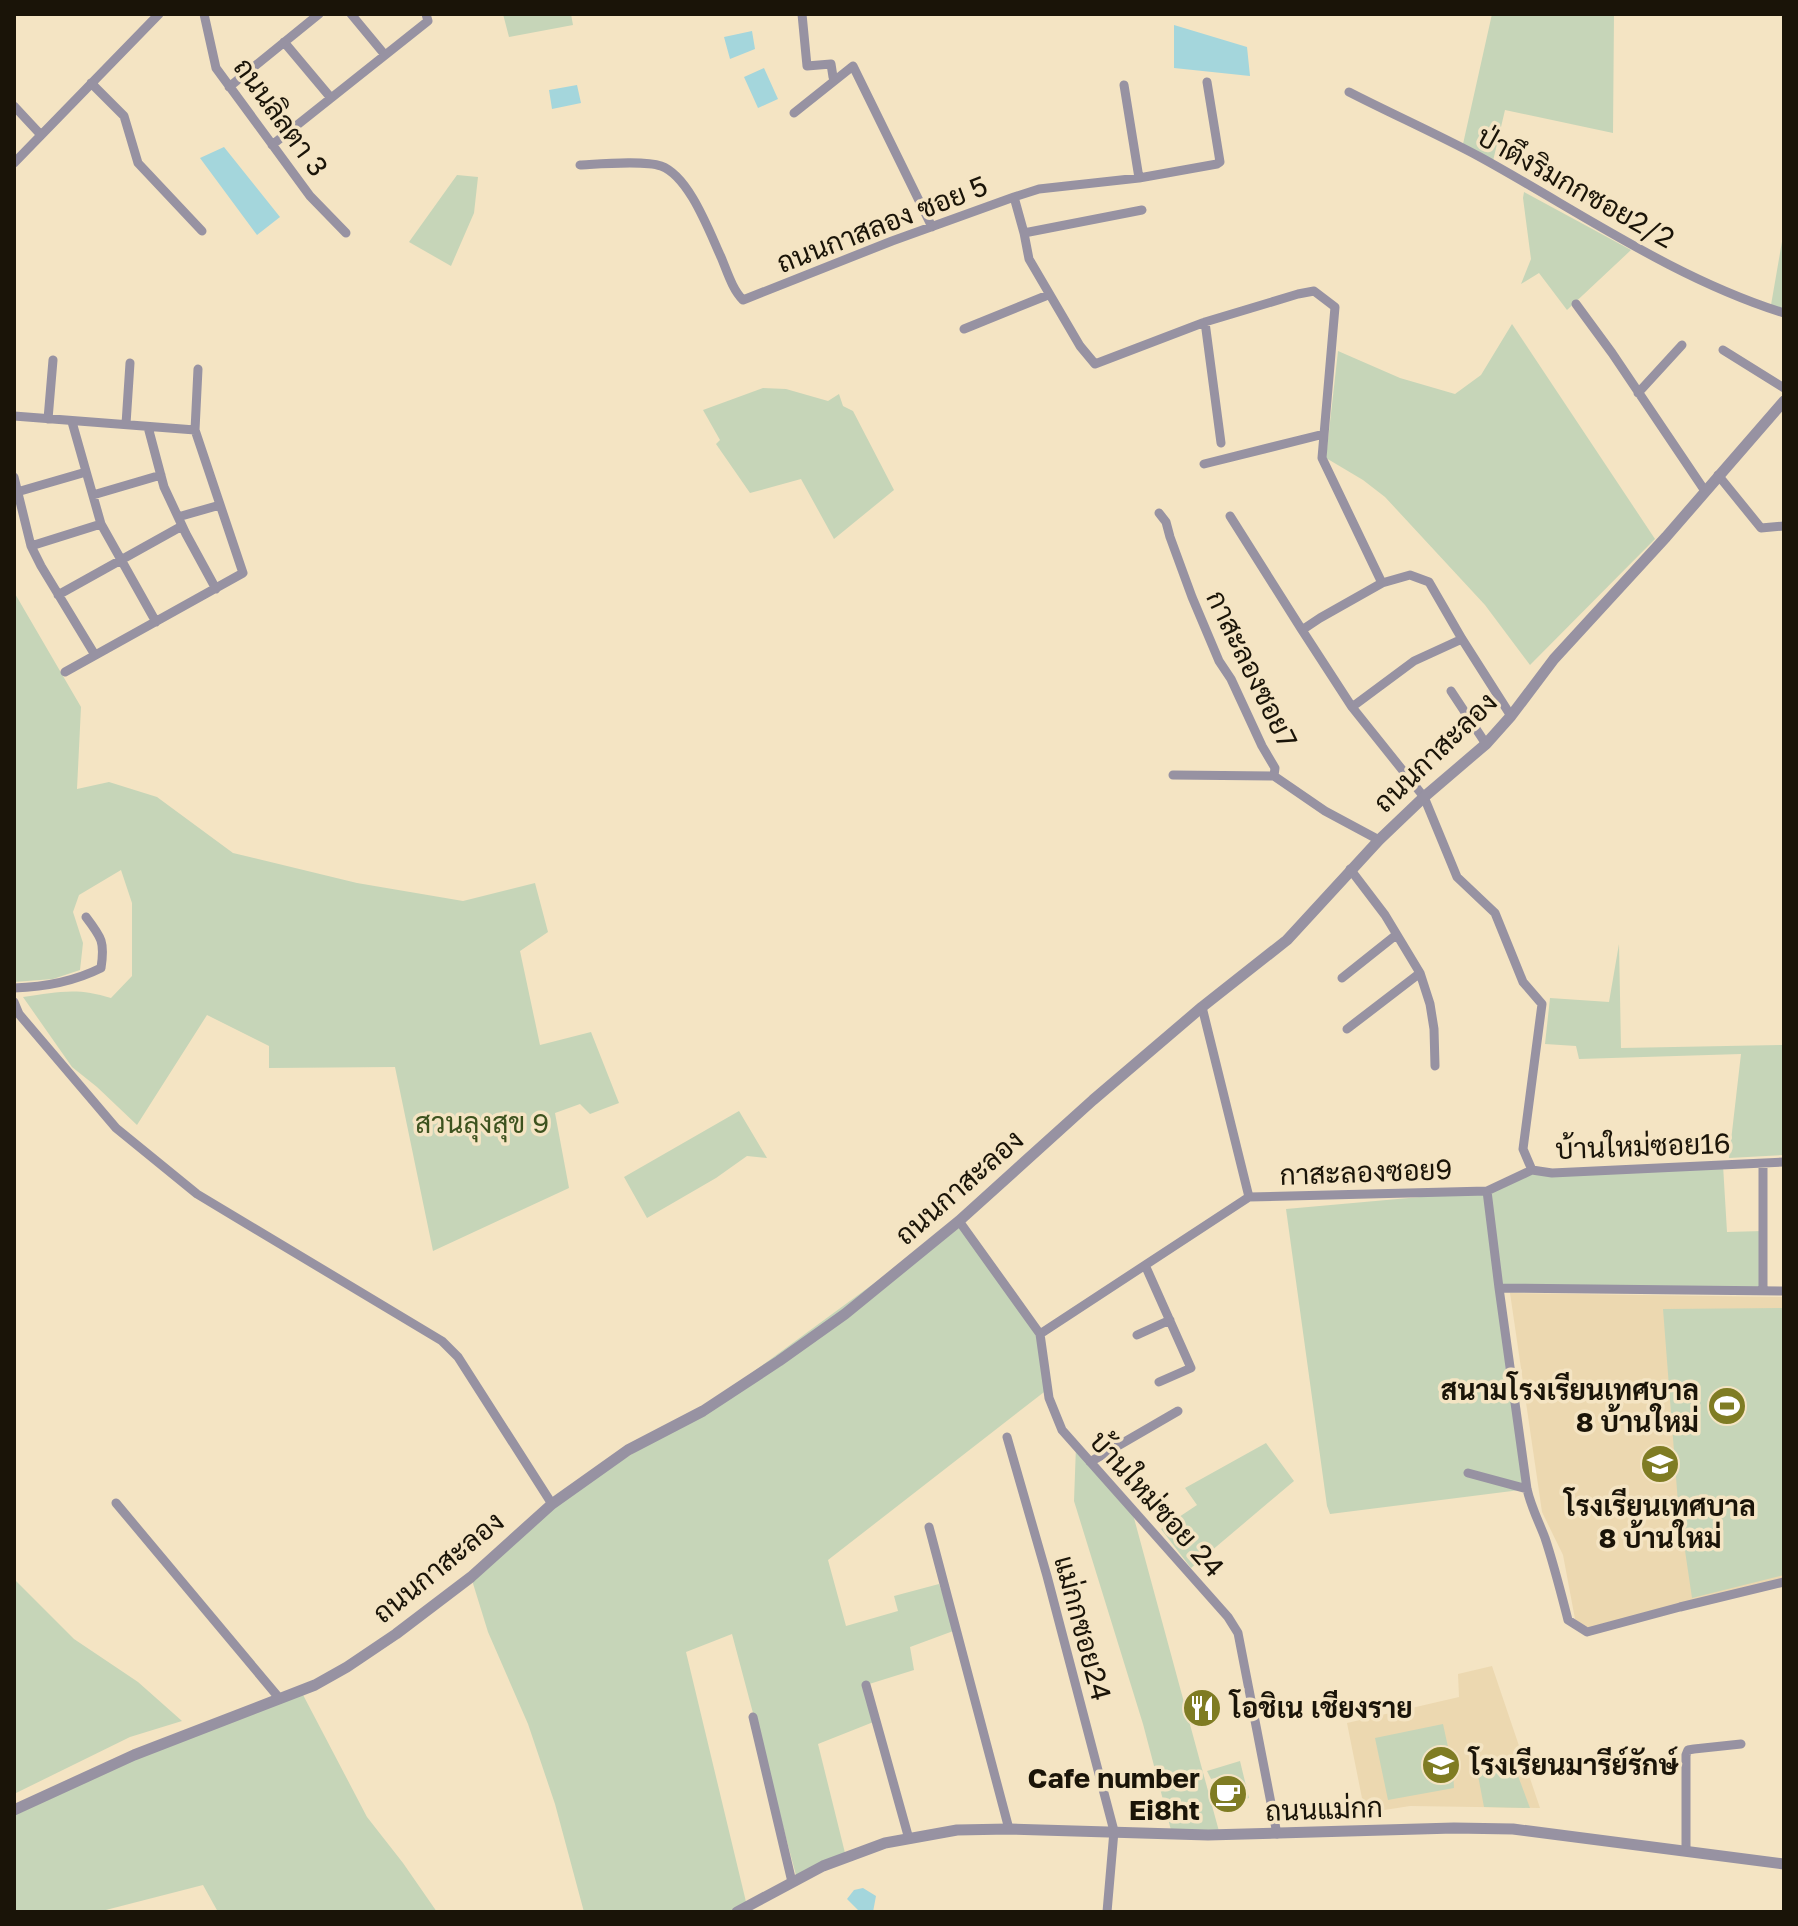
<svg xmlns="http://www.w3.org/2000/svg" width="1798" height="1926" viewBox="0 0 1798 1926" font-family="'Golos Text',Sarabun,sans-serif">
	<rect width="100%" height="100%" fill="#f4e4c3"/>
	<path fill="#ecd8b0" d="M1510 1293 1784 1297V1582L1587 1632 1575 1619 1563 1555 1542 1512Z
		M1492 1666 1540 1808 1410 1806 1365 1813 1347 1723 1459 1697 1458 1674Z"/>
	<path fill="#c6d5b8" d="M503 14H571L573 25 509 37Z
		M1492 14H1614L1613 133 1505 110 1493 161 1463 144Z
		M457 175 478 177 474 213 451 266 409 242Z
		M1524 192 1631 250 1567 310 1539 273 1521 284 1531 259 1523 198Z
		M1784 230V309L1771 305Z
		M1512 324 1655 539 1530 665 1485 605 1385 497 1363 480 1326 458 1338 351 1400 378 1455 394 1481 375Z
		M763 388 786 389 828 401 839 394 843 406 853 411 894 490 834 539 801 479 750 493 716 444 720 440 703 410Z
		M14 592 81 707 77 789 109 782 157 797 233 853 357 883 463 901 535 883 548 932 520 951 540 1045 591 1032 619 1103 590 1114 580 1104 555 1113 569 1188 433 1251 395 1067 269 1068V1046L207 1015 137 1125 97 1087 72 1067 23 997C58 992 77 987 111 998L132 976V903L121 870 79 895 73 912 83 943 80 970 53 979 14 982Z
		M1619 944 1621 1048 1784 1045V1155L1729 1158 1741 1054 1579 1059 1576 1046 1545 1044 1550 998 1609 1002Z
		M739 1111 767 1158 747 1156 716 1178 647 1218 624 1177Z
		M1723 1165 1727 1232 1763 1231V1291L1500 1288 1527 1489 1330 1514 1327 1506 1286 1209 1487 1191 1532 1170Z
		M959 1221 1040 1334 1048 1389 828 1560 846 1626 898 1611 894 1596 939 1584 956 1630 910 1647 914 1670 866 1685 876 1721 818 1744 846 1857 797 1879 732 1634 686 1652 747 1906 736 1912H584L555 1804 528 1724 488 1632 471 1577 552 1504 693 1416Z
		M1784 1308V1575L1692 1598 1678 1503 1663 1309Z
		M1266 1443 1294 1481 1191 1568 1161 1529 1197 1505 1185 1488Z
		M1076 1446 1131 1507 1220 1835 1172 1834 1143 1724 1074 1501Z
		M14 1579 74 1639 138 1682 182 1721 130 1737 14 1794Z
		M301 1691 367 1817 403 1863 437 1912H218L203 1885 98 1912H14V1810Z
		M1443 1724 1453 1770 1454 1788 1388 1800 1375 1738Z
		M1511 1757 1530 1808 1484 1807 1476 1765Z
		M1240 1761 1249 1798 1242 1800 1238 1786 1228 1789 1227 1787H1223L1219 1777 1211 1779 1207 1771Z"/>
	<path fill="#a4d6dc" d="M1174 25 1247 47 1250 76 1174 68Z
		M752 31 755 49 730 59 724 37Z
		M764 68 778 99 758 108 744 77Z
		M577 85 581 103 552 109 549 90Z
		M224 147 280 217 257 235 200 158Z
		M863 1888 876 1896 873 1912H860L847 1899 854 1890Z"/>
	<g fill="none" stroke-linecap="round" stroke-linejoin="round">
		<path stroke="#9792a2" stroke-width="9" d="M204 14 216 68 310 196 346 233
			M351 14 385 55
			M802 14 807 66 831 64 833 77
			M284 42 331 98
			M91 83 124 116 138 163 202 231
			M1124 85 1139 178
			M229 87 319 14
			M1349 92C1392 114 1437 134 1480 157 1580 212 1675 279 1784 313
			M14 106 41 135
			M794 113 853 66 932 227
			M272 145 428 21 426 14
			M14 163 159 14
			M580 165C599 164 645 160 661 166 689 176 709 231 721 257 727 271 732 289 743 300L892 241 1014 197 1024 233 1029 259 1080 346 1095 364 1205 322 1298 294 1314 291 1335 307 1322 458 1382 583 1320 618 1302 630 1352 707 1424 797 1457 877 1495 913 1523 982 1542 1004 1523 1149 1532 1170 1552 1173 1784 1162
			M1014 197 1039 189 1139 178 1217 164 1220 162 1207 82
			M1024 233 1142 210
			M1576 304 1612 353 1705 491
			M1205 322 1221 443
			M964 329 1048 295
			M1723 350 1784 388
			M1638 393 1682 345
			M14 416 195 430
			M48 419 53 360
			M72 422 101 524 156 622
			M126 424 130 363
			M148 427 164 487 186 534 216 589
			M1204 464 1324 434
			M1718 475 1761 528 1784 526
			M14 477 31 546 41 566 95 655
			M17 492 86 472
			M93 495 161 475
			M1159 513 1166 522 1170 537 1192 597 1219 661 1231 679 1262 746 1275 768 1274 776 1325 811 1379 840
			M1230 516 1302 630
			M178 517 220 505
			M31 546 101 524
			M1382 583 1410 575 1429 582 1462 639 1511 716
			M58 595 182 526
			M65 672 243 573 195 430 198 369
			M1451 691 1486 744
			M1352 707 1414 661 1462 639
			M1173 775 1274 776
			M1350 869 1385 915 1420 973 1430 1004 1434 1029 1435 1066
			M1342 978 1396 935
			M14 988C45 987 73 982 101 968 105 942 102 938 86 917
			M14 1002 19 1014 116 1128 197 1194 442 1341 458 1357 552 1504
			M1202 1007 1249 1197 1487 1191 1532 1170
			M1347 1029 1420 973
			M1763 1164V1291
			M1487 1191 1499 1288 1527 1489C1531 1507 1539 1522 1545 1538 1554 1565 1561 1593 1568 1620L1587 1632 1680 1607 1784 1582
			M959 1221 1040 1334 1049 1398 1062 1430 1228 1617 1238 1633 1277 1834
			M1145 1265 1191 1368 1159 1382
			M1499 1288 1784 1291
			M1040 1334 1249 1197
			M1137 1335 1170 1320
			M1007 1437 1047 1576 1114 1831 1107 1912
			M1090 1462 1178 1411
			M1468 1473 1527 1489
			M116 1503 280 1699
			M929 1527 1009 1829
			M866 1685 909 1839
			M753 1717 792 1882
			M1686 1851V1755L1688 1750 1694 1749 1741 1744"/>
		<path stroke="#9792a2" stroke-width="11" d="M14 1810 134 1755 315 1685 347 1667 396 1634 471 1577 552 1504 628 1450 703 1411 779 1361 845 1314 959 1221 1093 1100 1202 1007 1287 940 1379 840 1424 797 1486 744 1511 716 1554 659 1666 537 1784 401
			M737 1912 823 1866 885 1843 957 1830 1009 1829 1208 1835 1454 1828 1513 1829 1784 1864"/>
	</g>
	<defs>
		<g id="stadium-disc" transform="scale(2)"><circle r="9.5" fill="#7f7c23" stroke="#f4e4c3"/><path d="M0-5a6.5 5 0 1 0 0 10a6.5 5 0 1 0 0-10ZM-3.5-1.8h7v3.6h-7Z" fill="#fff"/></g>
		<g id="school-disc" transform="scale(2)"><circle r="9.5" fill="#7f7c23" stroke="#f4e4c3"/><path d="M0-5L7-2L0 1L-7-2ZM-4 1L0 2.5L4 1V4Q0 6-4 4Z" fill="#fff"/></g>
		<g id="restaurant-disc" transform="scale(2)"><circle r="9.5" fill="#7f7c23" stroke="#f4e4c3"/><path d="M-5-6h1v4h1v-4h1v4h1v-4h1v5L-1.5 .5V6h-2V.5L-5-1ZM5-6V6H3V1.5H1.5Q1.5-4 5-6Z" fill="#fff"/></g>
		<g id="cafe-disc" transform="scale(2)"><circle r="9.5" fill="#7f7c23" stroke="#f4e4c3"/><path d="M-5.5-4.5H6V0H3Q3 3.5 0 3.5H-2.5Q-5.5 3.5-5.5 0ZM3-3.2v2h1.7v-2ZM-6 4.5H4V6H-6Z" fill="#fff"/></g>
	</defs>
	<g fill-rule="evenodd">
		<use href="#stadium-disc" x="1727" y="1406"/>
		<use href="#school-disc" x="1660" y="1464"/>
		<use href="#restaurant-disc" x="1202" y="1708"/>
		<use href="#school-disc" x="1441" y="1765"/>
		<use href="#cafe-disc" x="1228" y="1794"/>
	</g>
	<g text-anchor="middle" stroke-width="7" stroke-linejoin="round" paint-order="stroke">
		<g font-size="28" fill="#1a1408" stroke="#f4e4c3">
			<text transform="translate(281 117) rotate(54)" y="10">ถนนลิลตา 3</text>
			<text transform="translate(1576 187) rotate(29)" y="10">ป่าตึงริมกกซอย2/2</text>
			<text transform="translate(882 224) rotate(-21)" y="10">ถนนกาสลอง ซอย 5</text>
			<text transform="translate(1252 669) rotate(64)" y="10">กาสะลองซอย7</text>
			<text transform="translate(1435 752) rotate(-44)" y="10">ถนนกาสะลอง</text>
			<text transform="translate(1643 1146) rotate(-2)" y="10">บ้านใหม่ซอย16</text>
			<text transform="translate(1366 1172) rotate(-2)" y="10">กาสะลองซอย9</text>
			<text transform="translate(959 1187) rotate(-41)" y="10">ถนนกาสะลอง</text>
			<text transform="translate(1157 1504) rotate(48)" y="10">บ้านใหม่ซอย 24</text>
			<text transform="translate(438 1567) rotate(-39)" y="10">ถนนกาสะลอง</text>
			<text transform="translate(1083 1628) rotate(75)" y="10">แม่กกซอย24</text>
			<text transform="translate(1324 1809) rotate(-2)" y="10">ถนนแม่กก</text>
		</g>
		<g font-size="28" fill="#3c521e" stroke="#f4e4c3">
			<text x="482" y="1133">สวนลุงสุข 9</text>
		</g>
		<g font-size="28" font-weight="bold" fill="#1a1408" stroke="#f4e4c3" text-anchor="end">
			<text x="1699" y="1400">สนามโรงเรียนเทศบาล<tspan x="1699" dy="32">8 บ้านใหม่</tspan></text>
			<text x="1660" y="1516" text-anchor="middle">โรงเรียนเทศบาล<tspan x="1660" dy="32">8 บ้านใหม่</tspan></text>
			<text x="1230" y="1718" text-anchor="start">โอชิเน เชียงราย</text>
			<text x="1469" y="1775" text-anchor="start">โรงเรียนมารีย์รักษ์</text>
			<text x="1200" y="1788">Cafe number<tspan x="1200" dy="32">Ei8ht</tspan></text>
		</g>
	</g>
	<rect width="1798" height="1926" fill="none" stroke="#1a1408" stroke-width="32"/>
</svg>
